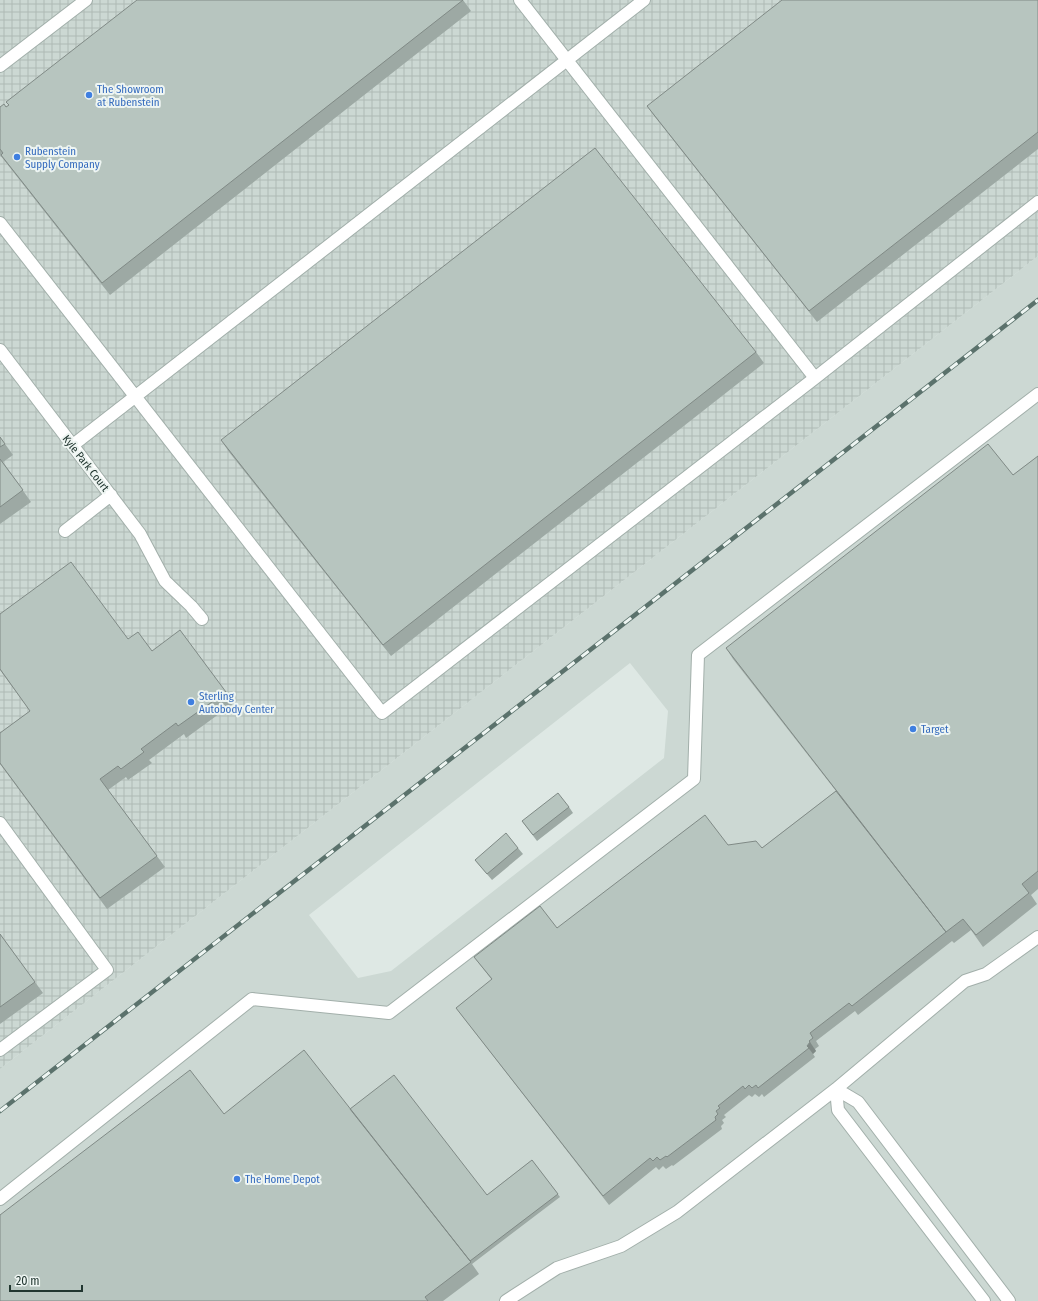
<svg xmlns="http://www.w3.org/2000/svg" width="1038" height="1301" viewBox="0 0 1038 1301" font-family="'Fira Sans Condensed',sans-serif">
	<defs>
		<pattern id="industrial-grid" width="8" height="8" patternUnits="userSpaceOnUse"><rect width="8" height="8" fill="#ccd8d3"/><path d="M0 4h8M4 0v8" fill="none" stroke="#afbab5"/></pattern>
	</defs>
	<rect width="100%" height="100%" fill="#dee8e4"/>
	<path fill="#ccd8d3" fill-rule="evenodd" d="M1038 256V1301H0V1069ZM630 663 668 711 664 758 391 971 358 978 309 915Z"/>
	<path fill="url(#industrial-grid)" d="M0 0H1038V256L0 1069Z"/>
	<g fill="none" stroke-linecap="round" stroke-linejoin="round">
		<g stroke="#a2afaa" stroke-width="14">
			<path id="minor" d="M520 0 815 378
				M0 66 86 0
				M0 223 382 713 815 378 1038 202
				M0 350 140 534 165 581 191 606 202 619
				M73 445 644 0
				M65 531 111 495
				M0 823 107 970 0 1050
				M836 1089 858 1102 1009 1301
				M836 1089 838 1110 984 1301
				M0 1199 252 999 389 1013 694 779 698 655 1038 394
				M506 1301 557 1268 621 1246 677 1212 836 1089 965 981 986 974 1038 937"/>
		</g>
		<use href="#minor" stroke="#fff" stroke-width="12"/>
		<g stroke="#5b726c" stroke-width="4.5">
			<path id="rail" d="M0 1111 1038 300"/>
		</g>
		<use href="#rail" stroke="#eef5f2" stroke-width="3" stroke-dasharray="9" stroke-linecap="butt"/>
	</g>
	<path fill="#9da9a4" d="M463 0 471 11 110 295 0 155V107H6L9 105 6 102Z
		M1038 0V149L817 322 655 117 647 106Z
		M756 352 764 363 391 656 229 452 221 440Z
		M0 437 13 455 3 462 31 502 0 524Z
		M1038 456V889L1031 895 1037 904 983 947 971 930 954 943 952 941 858 1015 855 1011 816 1041 819 1046 815 1049 816 1051 813 1054 815 1057 764 1097 762 1094 759 1097 755 1094 752 1097 749 1095 724 1115 726 1117 722 1120 724 1123 721 1126 722 1129 673 1166 672 1165 666 1169 663 1166 659 1170 656 1167 609 1205 456 1008 492 980 474 957 557 928 728 845 762 848 836 791 733 659 726 648 1013 475Z
		M0 614 128 639 152 651 226 692 234 703 186 738 184 734 149 760 152 763 128 780 126 777 108 790 165 867 107 909 0 764V733L30 711 0 670Z
		M569 807 573 813 537 841 522 821Z
		M518 848 523 854 492 880 475 860Z
		M0 934 43 993 0 1024Z
		M350 1109 487 1195 532 1160 560 1197 472 1264 479 1274 443 1301H0L224 1114Z"/>
	<path fill="#808a86" d="M810 1042 816 1051 813 1054 807 1046Z"/>
	<path fill="#b7c5bf" stroke="#808a86" d="M137 0H463L102 283 1 155 3 153 0 149V107L4 104 6 107 9 105 6 102Z
		M782 0H1038V132L809 311 647 106Z
		M595 148 756 352 383 645 221 440Z
		M0 437 5 444 0 447Z
		M988 444 1013 475 1038 456V871L1022 884 1029 893 976 935 963 919 946 932 726 648Z
		M0 459 23 490 0 507Z
		M71 562 128 639 138 632 152 651 180 630 226 692 178 726 176 723 141 749 144 752 121 769 118 766 100 779 157 856 100 898 0 763V733L30 711 0 669V614Z
		M836 791 946 932 852 1006 849 1003 810 1033 813 1038 809 1041 810 1042 807 1046 809 1048 758 1088 756 1085 752 1088 749 1085 745 1089 743 1086 718 1106 720 1108 716 1111 718 1114 715 1117 716 1120 667 1157 666 1156 660 1160 657 1157 653 1161 650 1158 603 1196 456 1008 492 979 474 957 540 906 557 928 705 815 728 845 756 841 762 848Z
		M558 793 569 807 533 835 522 821Z
		M506 833 518 848 487 874 475 860Z
		M0 934 35 982 0 1007Z
		M304 1050 471 1262 425 1297 428 1301H0V1215L190 1070 224 1114Z
		M394 1075 487 1195 532 1160 558 1194 470 1261 350 1109Z"/>
	<g fill="#3f7fe0" stroke="#eef5f2" stroke-width="1.5">
		<circle cx="89" cy="95" r="4"/>
		<circle cx="17" cy="157" r="4"/>
		<circle cx="191" cy="702" r="4"/>
		<circle cx="913" cy="729" r="4"/>
		<circle cx="237" cy="1179" r="4"/>
	</g>
	<g text-anchor="middle" stroke-width="4" stroke-linejoin="round" paint-order="stroke">
		<g font-size="11" fill="#366cbe" stroke="#eef5f2" text-anchor="start">
			<text x="97" y="93">The Showroom<tspan x="97" dy="13">at Rubenstein</tspan></text>
			<text x="25" y="155">Rubenstein<tspan x="25" dy="13">Supply Company</tspan></text>
			<text x="199" y="700">Sterling<tspan x="199" dy="13">Autobody Center</tspan></text>
			<text x="921" y="733">Target</text>
			<text x="245" y="1183">The Home Depot</text>
		</g>
		<g font-size="11" fill="#213630" stroke="#eef5f2">
			<text transform="translate(86 463) rotate(52)" y="4">Kyle Park Court</text>
		</g>
	</g>
	<path d="M10 1285v6h72v-6" fill="none" stroke="#213630" stroke-width="2"/>
	<text x="16" y="1285" font-size="12" fill="#213630" stroke="#eef5f2" stroke-width="3" paint-order="stroke">20 m</text>
</svg>
